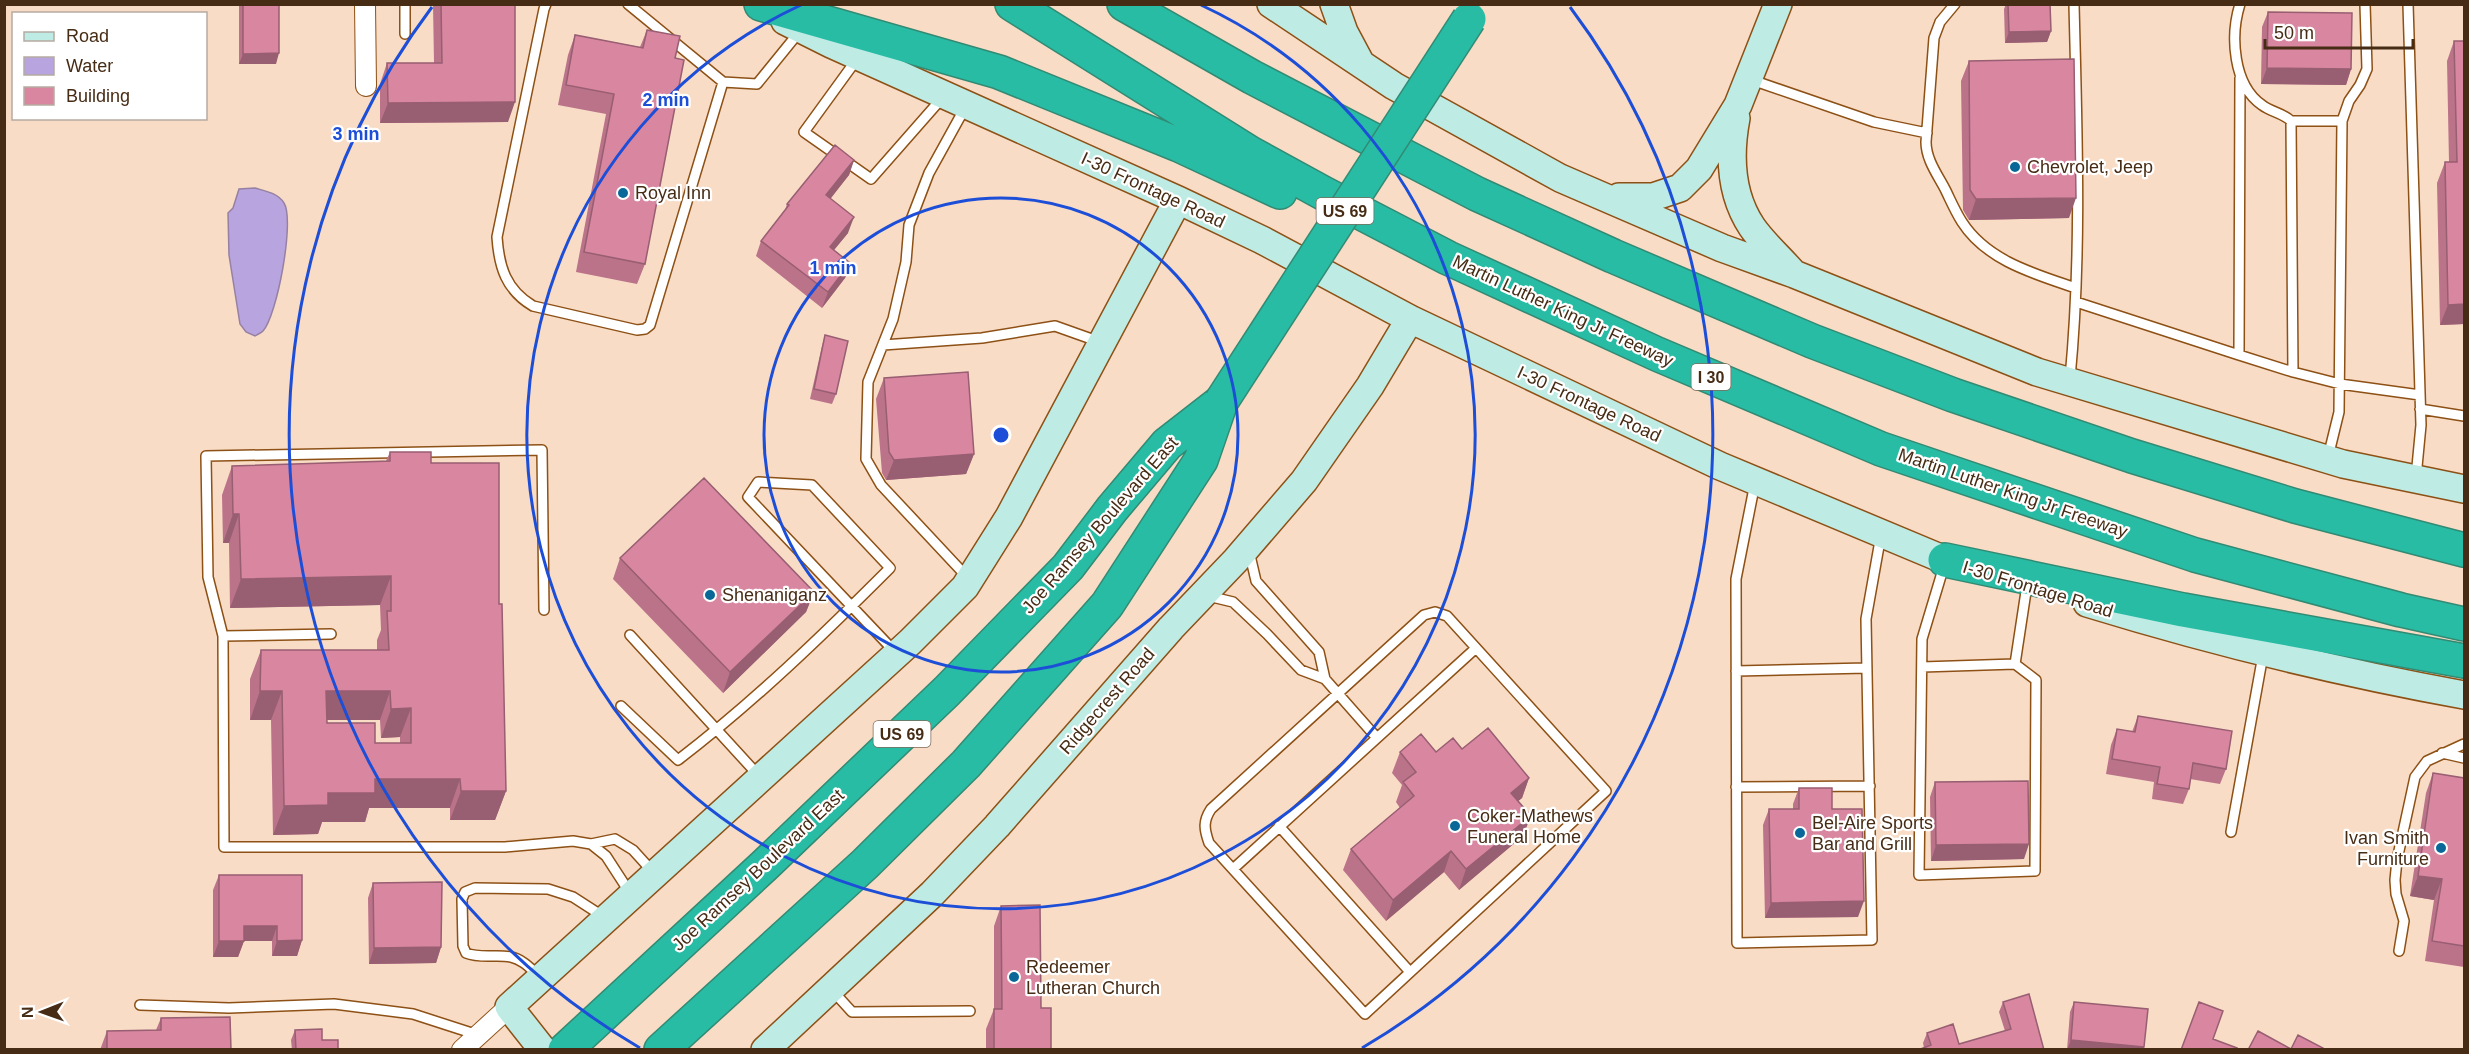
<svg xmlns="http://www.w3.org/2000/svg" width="2469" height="1054" viewBox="0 0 2469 1054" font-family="Arial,sans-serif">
	<rect width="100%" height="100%" fill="#f8dcc6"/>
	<path fill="#b8a5e0" stroke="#9681a3" stroke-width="1.5" d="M255 188C265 191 278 193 284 203 295 220 277 316 263 331 261 333 258 334 255 336L246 332 240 324 229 255 228 213 233 208 239 189Z"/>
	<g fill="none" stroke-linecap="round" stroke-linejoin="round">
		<g stroke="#8d5015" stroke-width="12">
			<path id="lane" d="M405 4V34
				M546 4 544 9 497 237C499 267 506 290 533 306L637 330 645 329 650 325 723 82 757 84 800 31
				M628 4 723 82
				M1955 4 1940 22 1934 38 1926 142C1926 159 1937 174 1945 189 1950 199 1955 211 1962 222 1987 261 2035 274 2076 288
				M2240 4C2230 36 2233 85 2262 105 2271 112 2283 113 2291 121L2293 372 2340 384 2420 395
				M2408 4 2421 425 2416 477
				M857 59 804 132 871 179 943 97
				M2240 78 2239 355 2293 372
				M1752 80 1874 122 1927 133
				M966 106 929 173 909 225 906 262 893 319 868 382 866 459 881 485 968 578
				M2291 121H2342
				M2076 302 2239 355
				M883 345 982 338 1055 326 1100 342
				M2070 378C2082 254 2077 129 2074 4
				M2420 409 2464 416
				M2328 457 2339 412 2342 121 2349 101 2360 85 2367 69 2365 4
				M1755 483 1736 579 1737 943 1872 940 1866 619 1881 535
				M1249 551 1256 581 1319 652 1325 679
				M1944 566 1922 639 1919 875 2035 871 2036 680 2015 664 2027 585
				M1208 596 1233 602 1267 634 1301 670 1325 679 1377 738
				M544 610 542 450 206 456 208 577 223 636 224 847H505L573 841 591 844 615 839 633 850 653 872
				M1435 612 1447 616 1606 791 1365 1014 1209 843C1204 829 1203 821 1211 809L1424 615Z
				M630 635 759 776
				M223 636 331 634
				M1922 667 2015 664
				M1736 671 1867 668
				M621 706 678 760C754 702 823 635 890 568L812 485 758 482 748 497 895 652
				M2442 753 2464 758
				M1736 787 1870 786
				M1279 826 1410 972
				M2231 832 2263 655
				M591 844 606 856 630 893
				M1233 869 1476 648
				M2399 951 2404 921 2396 894 2395 880 2397 860 2415 777 2427 761 2464 744
				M540 977C531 969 522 959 511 957 496 954 481 959 466 953L463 946 462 899 465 892 475 888 548 889 573 897 604 917
				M832 990 852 1012 970 1011
				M140 1005 229 1008 334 1004 413 1014 478 1035"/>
		</g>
		<g stroke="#8d5015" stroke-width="22">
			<path id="street" d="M365 4 366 86
				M462 1050 509 1007"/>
		</g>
		<g stroke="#8d5015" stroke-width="30">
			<path id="secondary" d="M1271 4 1394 86 1560 178 1722 248 1794 274 2037 372 2343 464 2464 489
				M1334 4 1344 32 1360 62
				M785 21 831 44 1178 200 1262 240 1410 319 1720 466 1945 560 1964 566
				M1736 118C1729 155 1730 194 1752 227 1763 243 1780 258 1793 273
				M1619 197H1653L1680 188 1699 169 1738 105 1778 4
				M2087 603C2211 641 2337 672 2464 695
				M543 1050 509 1007 910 642 965 587 1009 517 1178 200
				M765 1050 932 894 997 826 1171 628 1236 560 1304 481 1370 386 1410 319"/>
		</g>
		<g stroke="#338a73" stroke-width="36">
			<path id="highway" d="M761 4 999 72 1179 145 1280 192
				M1012 4 1250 153 1323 193 1448 258 1657 354 1881 449 2195 555 2401 610 2464 624
				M1124 4 1252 77 1477 194 1613 256 1812 341 1953 395 2132 456 2295 506 2464 550
				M1945 560 2183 610 2464 661
				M565 1050 765 865 947 691 1068 567 1112 509 1167 444 1221 402
				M661 1050 865 864 966 764 1107 605 1201 460 1221 402"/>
		</g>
		<use href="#lane" stroke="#fff" stroke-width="9"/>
		<use href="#street" stroke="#fff" stroke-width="20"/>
		<use href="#secondary" stroke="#beebe4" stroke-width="27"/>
		<use href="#highway" stroke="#28bca5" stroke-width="33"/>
		<g stroke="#338a73" stroke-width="36" stroke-linecap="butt">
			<path id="highway-bridge" d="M1221 402 1469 19"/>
		</g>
		<use href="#highway-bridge" stroke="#28bca5" stroke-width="33"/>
	</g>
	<path fill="#bb738a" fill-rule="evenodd" d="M239 4H279L276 64H239Z
		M433 4H515L508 122 380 123V84L387 63H434Z
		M2006 4H2050L2051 31 2047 42 2005 43 2004 9Z
		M2268 12 2351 69 2346 85 2261 84 2262 27Z
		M647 30 675 58 645 264 637 284 576 272 606 114 558 105 568 55 575 35 640 47Z
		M2454 41H2464V324L2440 325 2437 183 2445 162H2449L2447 61Z
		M1969 61 2069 218 1969 220 1963 210 1961 81Z
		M854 160 849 175 830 198 848 233 834 250 850 263 845 278 822 308 756 256 761 241 785 210 787 204Z
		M825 335 836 394 832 404 810 399 822 346Z
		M884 378 974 454 966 474 886 480 882 473 876 399Z
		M390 452 431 463 499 604 506 791 495 820H450V808H369L365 822H322L318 834 273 835 271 720H250V679L261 650H377V640L381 630 380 605 230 608 229 543H223L222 495 232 466 386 461ZM326 720H380L381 738 400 737V743H375L327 723Z
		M620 558 814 592 806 612 723 693 613 579Z
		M2138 716 2226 769 2220 784 2190 779 2189 789 2183 804 2152 799 2154 782 2106 774 2111 745 2117 729 2132 732Z
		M1462 749 1529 778 1522 798 1518 801 1523 836 1459 890 1444 872 1386 921 1343 870 1351 849 1400 808 1396 802 1402 785 1392 773 1400 752H1436Z
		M2433 773 2464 778V967L2425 961 2434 900 2410 896 2426 793Z
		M1935 782 2024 859 1931 861 1930 797Z
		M1799 788 1832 809 1858 917 1765 918 1763 825 1769 809H1793V804Z
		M219 875 302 940 297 956H272V941H244L238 957H213V890Z
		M373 883 441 947 436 963 369 964 368 898Z
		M1001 906 1041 1008 1051 1050H986V1029L994 1009V926Z
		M2003 1002 2044 1050 1924 1048 1923 1043 1927 1033 1959 1044 2005 1031 1999 1012Z
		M2074 1002 2144 1047 2143 1050H2067L2070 1012Z
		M161 1018 231 1050H100L107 1031 156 1030Z
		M295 1030 322 1040 338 1050H292L291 1040Z"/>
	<path fill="#985e71" d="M2051 31 2047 42 2005 43 2009 32Z
		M279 53 276 64H239L243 54Z
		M2267 68 2351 69 2346 85 2261 84Z
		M515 102 508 122 380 123 388 103Z
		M854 160 849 175 821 211 826 195Z
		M2076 198 2069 218 1969 220 1976 199Z
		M854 217 848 233 824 262 830 247Z
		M850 263 845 278 822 308 828 292Z
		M2464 304V324L2440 325 2448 305Z
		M974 454 966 474 886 480 894 460Z
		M233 514H239L229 543H223Z
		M391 576 380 605 230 608 241 579Z
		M814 592 806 612 723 693 730 672Z
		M260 691H282L271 720H250Z
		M326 691H390L380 720H315Z
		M411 708 400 737 381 738 391 709Z
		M1529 778 1522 798 1504 813 1511 793Z
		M375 779H460L450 808H369L365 822H322L318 834 273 835 284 806Z
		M461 791H506L495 820H450Z
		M1531 816 1523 836 1459 890 1466 869Z
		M2029 844 2024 859 1931 861 1936 845Z
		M1451 851 1444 872 1386 921 1393 900Z
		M2418 876 2442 879 2434 900 2410 896Z
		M1864 901 1858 917 1765 918 1771 903Z
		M244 926H277L272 941H238Z
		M302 940 297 956H272L277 941Z
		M219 941H244L238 957H213Z
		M441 947 436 963 369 964 374 948Z
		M2071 1040 2144 1047 2143 1050H2067Z"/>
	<path fill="#d986a1" stroke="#985e71" stroke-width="1.5" fill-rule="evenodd" d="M243 4H279V53L243 54Z
		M441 4H515V102L388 103 387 63H442Z
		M2008 4H2050L2051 31 2009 32Z
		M2268 12 2352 13 2351 69 2267 68Z
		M647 30 680 36 675 58 684 60 645 264 584 252 614 94 566 85 575 35 643 48Z
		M2454 41H2464V304L2448 305 2445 162H2457Z
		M2074 59 2076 198 1976 199 1970 190 1969 61Z
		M835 145 854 160 826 195 854 217 830 247 850 263 828 292 761 241 789 205 787 204Z
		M825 335 848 341 836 394 814 389Z
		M968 372 974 454 894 460 889 452 884 378Z
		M390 452H431V463H499V604H502L506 791H461L460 779H375V793H328V805L284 806 282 691H260L261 650H389L387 611H391V576L241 579 239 514H233L232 466 390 461ZM326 691H390L391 709 411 708V743H375V723H327Z
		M704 478 814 592 730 672 620 558Z
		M2138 716 2232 731 2226 769 2193 763 2189 789 2157 784 2160 767 2112 759 2117 729 2135 732Z
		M1488 728 1529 778 1511 793 1531 816 1466 869 1451 851 1393 900 1351 849 1414 796 1403 782 1416 772 1400 752 1421 734 1436 752 1453 738 1462 749Z
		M2433 773 2464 778V946L2432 941 2442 879 2418 876Z
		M2028 781 2029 844 1936 845 1935 782Z
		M1799 788H1832V809H1862L1864 901 1771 903 1769 809H1799Z
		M219 875H302V940L277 941V926H244V941H219Z
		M442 882 441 947 374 948 373 883Z
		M1040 905 1041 1008H1051V1050H994V1009H1002L1001 906Z
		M2029 994 2044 1050H1918L1931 1045 1927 1033 1953 1024 1959 1044 2011 1029 2003 1002Z
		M2074 1002 2148 1009 2144 1047 2071 1040Z
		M2199 1002 2223 1011 2213 1039 2237 1048 2236 1050H2181Z
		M230 1017 231 1050H107V1031L161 1030V1018Z
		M322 1029V1040H338V1050H296L295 1030Z
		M2258 1031 2291 1049 2298 1035 2323 1048 2322 1050H2248Z"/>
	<g fill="none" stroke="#1d4ed8" stroke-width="3">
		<circle cx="1001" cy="435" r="237"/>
		<path d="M1201 5A474 474 0 1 1 801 5"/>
		<path d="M640 1048A712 712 0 0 1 432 7M1570 7A712 712 0 0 1 1362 1048"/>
	</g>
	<g fill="#096897" stroke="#fff" stroke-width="2">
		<circle cx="2015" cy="167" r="6"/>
		<circle cx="623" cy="193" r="6"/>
		<circle cx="710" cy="595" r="6"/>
		<circle cx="1455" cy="826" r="6"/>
		<circle cx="1800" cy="833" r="6"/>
		<circle cx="2441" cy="848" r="6"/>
		<circle cx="1014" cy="977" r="6"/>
	</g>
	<g text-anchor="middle" stroke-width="4.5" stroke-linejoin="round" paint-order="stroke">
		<g fill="#fff" stroke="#7e6b5b" stroke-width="1.5">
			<rect x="1316.5" y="198" width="57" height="26" rx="4.5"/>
			<rect x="1691.5" y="364" width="39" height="26" rx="4.5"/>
			<rect x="873.5" y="721" width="57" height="26" rx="4.5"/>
		</g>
		<g font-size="16" font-weight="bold" fill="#472c15">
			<text x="1345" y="217">US 69</text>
			<text x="1711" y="383">I 30</text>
			<text x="902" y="740">US 69</text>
		</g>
		<g font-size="18" fill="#472c15" stroke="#fff" text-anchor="start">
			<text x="2027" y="173">Chevrolet, Jeep</text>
			<text x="635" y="199">Royal Inn</text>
			<text x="722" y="601">Shenaniganz</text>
			<text x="1467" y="822">Coker-Mathews<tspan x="1467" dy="21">Funeral Home</tspan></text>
			<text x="1812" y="829">Bel-Aire Sports<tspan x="1812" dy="21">Bar and Grill</tspan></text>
			<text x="2429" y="844" text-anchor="end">Ivan Smith<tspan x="2429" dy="21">Furniture</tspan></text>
			<text x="1026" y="973">Redeemer<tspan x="1026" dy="21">Lutheran Church</tspan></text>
		</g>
		<g font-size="18" fill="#472c15" stroke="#fff">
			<text transform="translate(1153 190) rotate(25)" y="6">I-30 Frontage Road</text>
			<text transform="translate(1563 311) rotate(25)" y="6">Martin Luther King Jr Freeway</text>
			<text transform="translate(1589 404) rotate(25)" y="6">I-30 Frontage Road</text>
			<text transform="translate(2013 493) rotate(19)" y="6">Martin Luther King Jr Freeway</text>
			<text transform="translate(1100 525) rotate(-49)" y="6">Joe Ramsey Boulevard East</text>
			<text transform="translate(2038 589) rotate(17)" y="6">I-30 Frontage Road</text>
			<text transform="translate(1107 701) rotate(-49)" y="6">Ridgecrest Road</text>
			<text transform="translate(758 870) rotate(-43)" y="6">Joe Ramsey Boulevard East</text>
		</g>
	</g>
	<circle cx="1001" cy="435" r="9" fill="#1d4ed8" stroke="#fff" stroke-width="3"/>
	<g font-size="18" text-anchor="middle" font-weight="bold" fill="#1d4ed8" stroke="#fff" stroke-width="4.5" stroke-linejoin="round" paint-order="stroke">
		<text x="666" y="106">2 min</text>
		<text x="356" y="140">3 min</text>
		<text x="833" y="274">1 min</text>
	</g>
	<rect width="2469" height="1054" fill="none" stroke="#472c15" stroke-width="12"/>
	<rect x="12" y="12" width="195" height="108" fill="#ffffff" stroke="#b5aba1" stroke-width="1.5"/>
	<rect x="24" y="32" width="30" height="9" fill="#beebe4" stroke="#b5aba1" stroke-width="1.5"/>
	<text x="66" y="42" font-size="18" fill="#472c15">Road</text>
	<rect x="24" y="57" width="30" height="18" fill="#b8a5e0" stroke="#b5aba1" stroke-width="1.5"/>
	<text x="66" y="72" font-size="18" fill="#472c15">Water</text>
	<rect x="24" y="87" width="30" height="18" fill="#d986a1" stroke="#b5aba1" stroke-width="1.5"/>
	<text x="66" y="102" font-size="18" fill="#472c15">Building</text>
	<g transform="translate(42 1012) rotate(269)" stroke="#ffffff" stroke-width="4.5" paint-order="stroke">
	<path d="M0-4.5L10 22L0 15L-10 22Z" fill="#472c15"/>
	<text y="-9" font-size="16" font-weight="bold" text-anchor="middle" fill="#472c15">N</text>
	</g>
	<path d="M2265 39v9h148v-9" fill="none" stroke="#472c15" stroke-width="3"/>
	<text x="2274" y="39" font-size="18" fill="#472c15" stroke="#ffffff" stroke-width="4.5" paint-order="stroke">50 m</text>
</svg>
